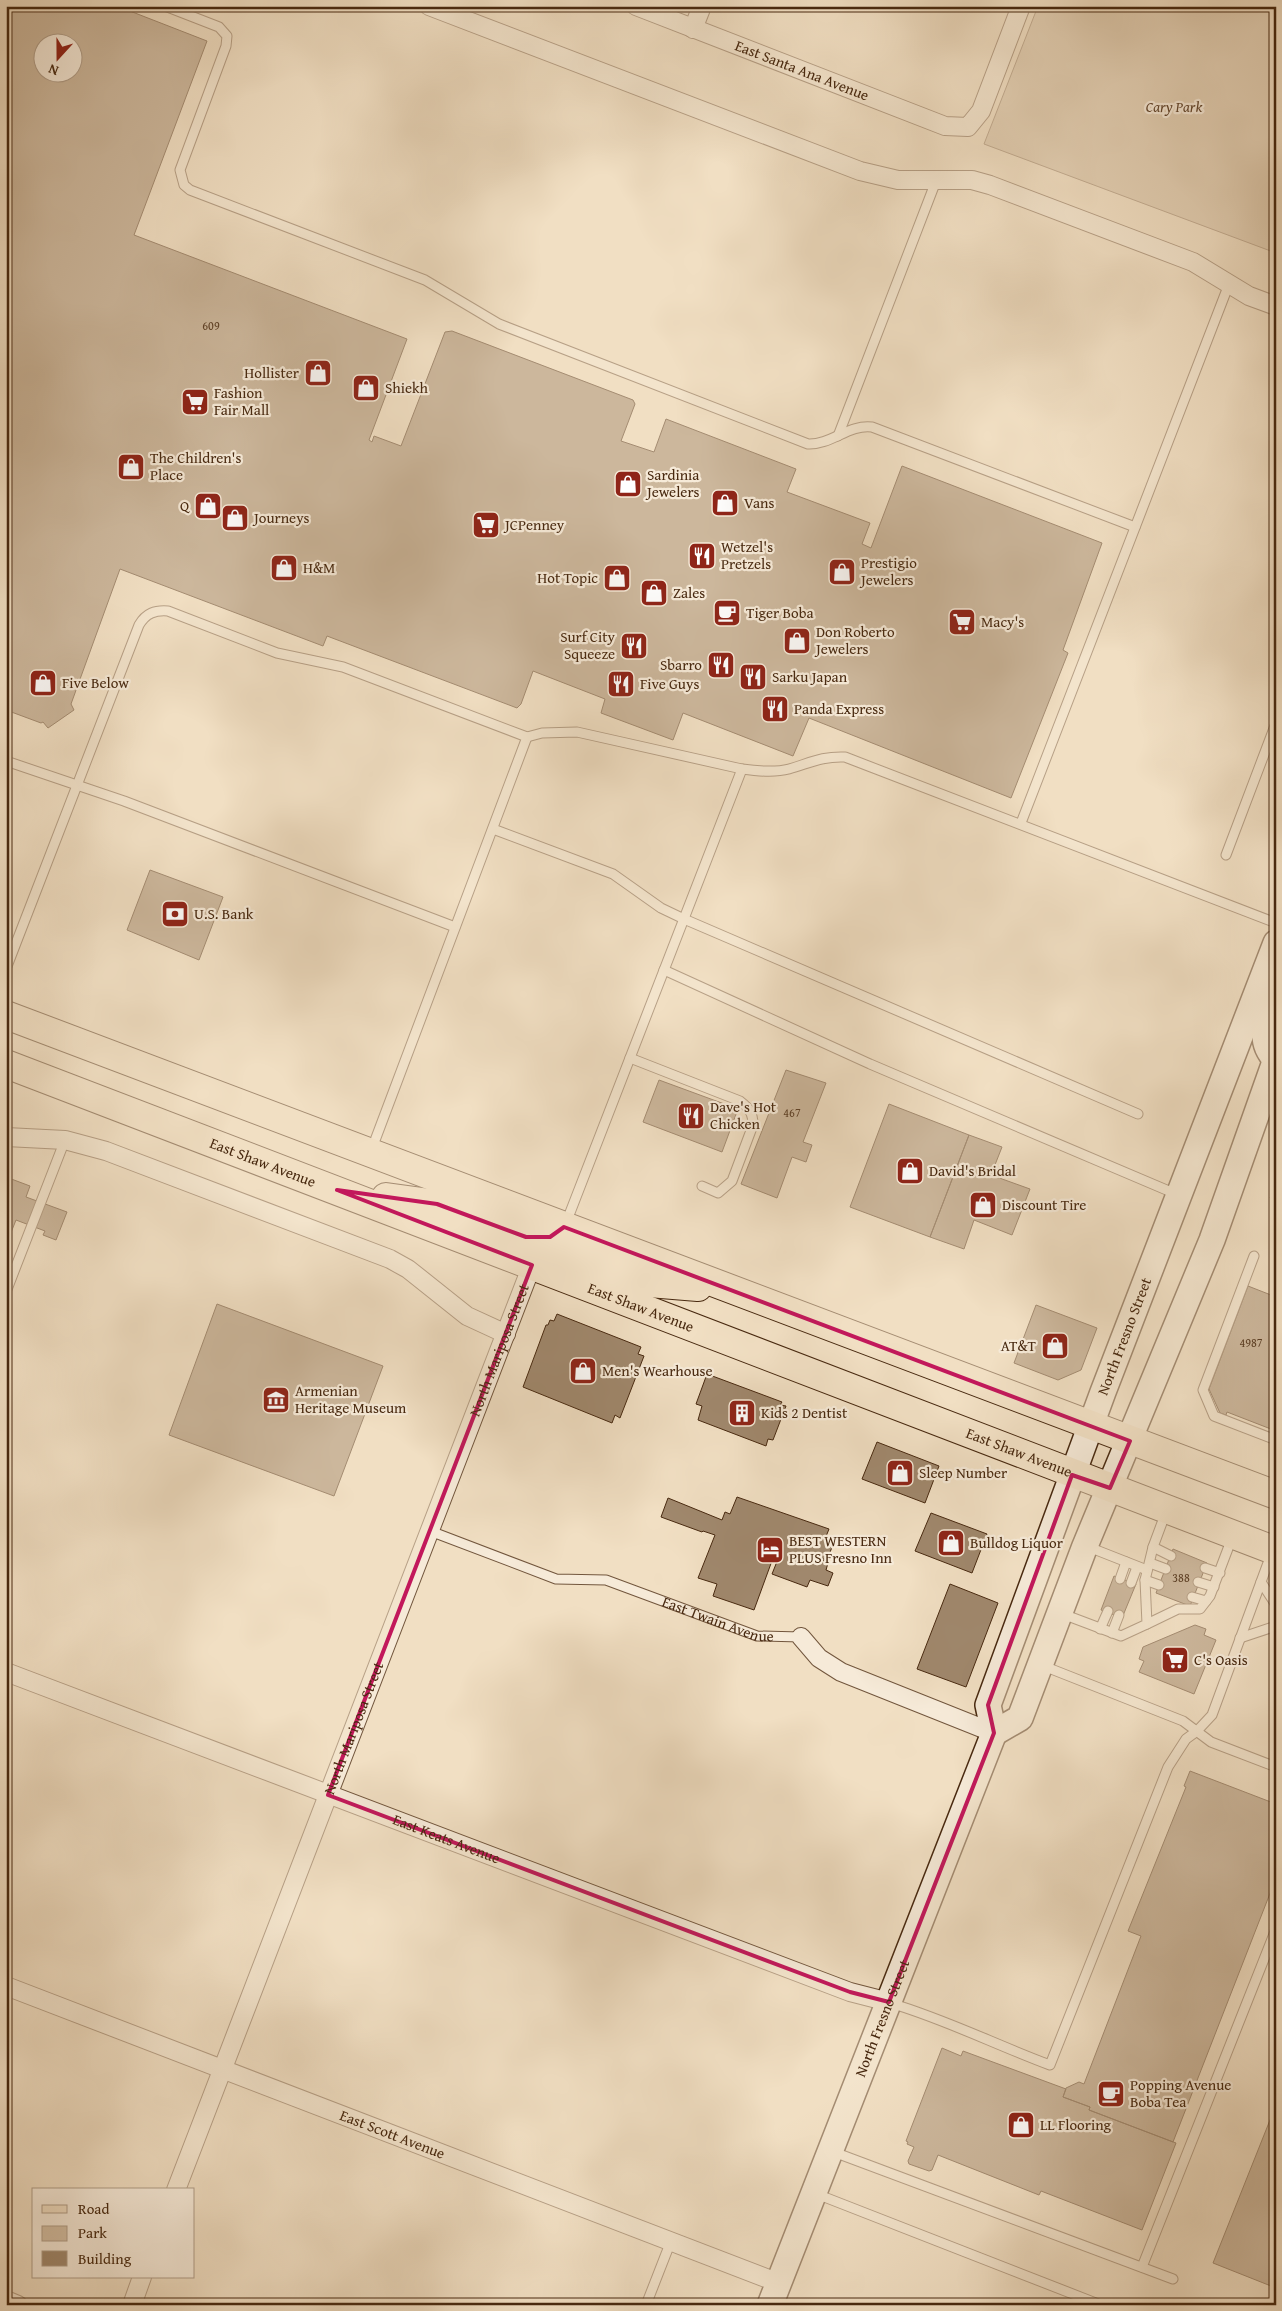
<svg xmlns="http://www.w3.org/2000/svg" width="1282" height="2311" viewBox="0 0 1282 2311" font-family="'Gentium Book Plus',serif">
	<rect width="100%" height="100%" fill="#f1dfc3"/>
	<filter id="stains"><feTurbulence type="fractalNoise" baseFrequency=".004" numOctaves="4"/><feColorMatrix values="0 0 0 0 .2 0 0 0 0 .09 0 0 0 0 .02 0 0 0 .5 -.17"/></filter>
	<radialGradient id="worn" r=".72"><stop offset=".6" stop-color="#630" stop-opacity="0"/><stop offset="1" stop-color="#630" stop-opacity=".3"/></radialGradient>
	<path fill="#d4c0a5" stroke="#8e745a" d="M1038 6H1276V253L984 144Z"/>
	<path fill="#a0886d" stroke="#482910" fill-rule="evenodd" d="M8 6H117L207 41 134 235 407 339 369 440 372 442 374 436 401 446 445 332 452 331 633 400 635 404 621 441 654 452 666 419 796 469 787 492 870 523 862 544 871 548 902 466 1102 543 1063 650 1068 653 1011 798 809 718 793 756 683 713 673 740 601 713 605 699 533 671 521 704 517 708 327 636 323 646 120 569 71 704 74 710 48 728 43 722 41 723 6 710ZM42 42H72V72H42Z
		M150 870 223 897 199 960 127 930Z
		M786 1070 826 1083 803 1142 812 1145 806 1162 792 1157 777 1198 741 1184Z
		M659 1080 738 1109 722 1152 643 1122Z
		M889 1104 969 1135 930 1237 850 1207Z
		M969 1135 1002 1147 991 1175 1030 1189 1012 1235 974 1220 964 1249 930 1237Z
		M6 1177 30 1186 26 1197 67 1212 56 1240 43 1235 45 1231 16 1220 6 1245Z
		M1276 1182V1205L1272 1203 1273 1199 1270 1198Z
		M1248 1286 1276 1297V1431L1227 1412 1226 1415 1220 1413 1209 1389Z
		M217 1304 383 1366 334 1496 169 1435Z
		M1036 1305 1097 1328 1081 1370 1058 1380 1014 1363Z
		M557 1314 641 1347 638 1354 644 1356 620 1418 615 1415 612 1423 523 1387 546 1325H548L550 1320 554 1321Z
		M707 1374 782 1402 780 1405 786 1406 773 1440 768 1439 766 1446 698 1420 702 1406 696 1404Z
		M877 1442 939 1466 925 1503 862 1479Z
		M737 1497 829 1529 825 1539 834 1542 827 1560 819 1558 828 1563 826 1570 833 1573 828 1586 810 1580 807 1587 772 1574 778 1559 773 1558 754 1610 713 1596 717 1584 698 1578 715 1535 703 1531 702 1532 661 1517 668 1498 722 1520 725 1512 730 1514Z
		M931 1513 987 1534 972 1573 915 1551Z
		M1173 1549 1207 1563 1190 1606 1156 1593Z
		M1114 1576 1136 1584 1122 1618 1101 1610Z
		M950 1584 998 1603 966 1687 917 1669Z
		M1195 1625 1206 1629 1204 1635 1216 1640 1194 1694 1139 1672 1144 1661 1139 1659 1143 1647Z
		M1190 1771 1276 1804V1878L1173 2142 1089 2110 1090 2107 1063 2097 1066 2088 1079 2082 1084 2084 1141 1936 1128 1931 1186 1787 1184 1786Z
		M942 2048 961 2056 963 2051 1066 2089 1063 2097 1090 2107 1089 2110 1176 2143 1142 2230 1041 2191 1039 2195 938 2155 932 2170 929 2171 909 2164 908 2161 914 2147 907 2144 908 2142 906 2141Z
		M1276 2105V2273L1271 2286 1213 2263Z"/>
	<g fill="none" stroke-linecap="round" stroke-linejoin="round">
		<g stroke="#72563d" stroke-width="11">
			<g id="service">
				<path d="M165 6 219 27 227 36 226 46 180 170 184 185 190 190 425 280 499 324 808 444C831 445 849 424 872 427L1135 527"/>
				<path d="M838 436 936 181"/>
				<path d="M6 761 124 801 455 927"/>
				<path d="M1021 823 1229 284"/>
				<path d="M493 829 613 874 661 908 684 919 1138 1114"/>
				<path d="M1226 855 1276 723"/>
				<path d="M6 969 139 625C146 613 155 610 168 611L277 653 343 667 527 737 542 733 577 732 742 769C757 771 774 773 789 769 810 763 822 756 845 757L1276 923"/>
				<path d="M664 970 870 1064 1176 1194"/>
				<path d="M630 1058 740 1101C749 1108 753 1113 753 1125L732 1181 718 1193 702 1186"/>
				<path d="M371 1151 527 737"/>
				<path d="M566 1223 742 769"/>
				<path d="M1254 1256 1203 1390 1214 1416 1276 1440"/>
				<path d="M6 1292 65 1140"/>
				<path id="s1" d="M430 1531 556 1579 606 1580 757 1636 801 1637"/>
				<path d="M1086 1546 1147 1570"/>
				<path d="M1153 1547 1171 1556"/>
				<path d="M1150 1563 1166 1569"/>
				<path d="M1205 1568 1220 1573"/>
				<path d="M1120 1579 1126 1562"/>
				<path d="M1145 1580 1159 1585"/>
				<path d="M1198 1582 1214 1587"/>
				<path d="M1261 1582 1276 1605"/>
				<path d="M1131 1583 1137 1567"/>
				<path d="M1192 1597 1206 1601"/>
				<path d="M1060 1613 1121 1636 1147 1624 1145 1580 1153 1547 1166 1512"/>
				<path d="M1147 1624 1178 1609H1200L1210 1596 1232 1538"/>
				<path d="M1100 1629 1108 1611"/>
				<path d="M1112 1633 1119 1615"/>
				<path d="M1240 1638 1276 1626"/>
				<path d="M1041 1665 1183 1721 1211 1742 1276 1767"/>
				<path d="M890 2003C945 2019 996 2045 1050 2065L1168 1767 1186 1739 1197 1731 1212 1715 1272 1552"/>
				<path d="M831 2151 1173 2279"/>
				<path d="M814 2193 1101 2305"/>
				<path d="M1142 2267 1276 1929"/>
				<path d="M646 2305 671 2241"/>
			</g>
		</g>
		<g stroke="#72563d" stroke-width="20">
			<g id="minor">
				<path d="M429 6 860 171 898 180H972L990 185 1193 262 1249 296 1276 306"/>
				<path id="s2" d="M636 6 945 126 968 127 981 111 1021 6"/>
				<path d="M693 29 702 6"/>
				<path d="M6 1137 65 1140 106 1151 390 1259 408 1269 467 1316 506 1334"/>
				<path d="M801 1637 819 1658 841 1672 994 1733"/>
				<path id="s3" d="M6 1672 850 1992 889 2002"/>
				<path id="s4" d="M6 1986 779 2283"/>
				<path id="s5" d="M176 2190 532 1265"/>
				<path d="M6 2300 18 2305"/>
				<path d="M132 2305 142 2277"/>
			</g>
		</g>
		<g stroke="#482910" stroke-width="28">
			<g id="secondary">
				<path d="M1276 1060C1256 1039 1268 1021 1276 997"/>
				<path d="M994 1733 1020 1718 1085 1546 1212 1240 1276 1059"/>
				<path id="s6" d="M770 2305 994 1733 988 1705 1103 1392 1276 943"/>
			</g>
		</g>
		<g stroke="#482910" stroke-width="30">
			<g id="primary">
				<path d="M6 1015 1276 1495"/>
				<path id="s7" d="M6 1064 1276 1551"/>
				<path d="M386 1197 437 1204 526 1237H550L564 1227"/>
				<path d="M532 1265C540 1254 546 1251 560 1251L649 1283 698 1287"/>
			</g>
		</g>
		<use href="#service" stroke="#f6ead8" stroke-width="9"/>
		<use href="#minor" stroke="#f6ead8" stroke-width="18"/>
		<use href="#secondary" stroke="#f6ead8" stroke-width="25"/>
		<use href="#primary" stroke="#f1dfc3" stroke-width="28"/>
	</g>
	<path d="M0 0H1282V2311H0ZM337 1190 437 1204 526 1237H550L564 1227 1130 1441 1110 1488 1072 1475 988 1705 994 1733 889 2002 850 1992 328 1795 532 1265Z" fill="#f1dfc3" fill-opacity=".55" fill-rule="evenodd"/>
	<path fill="none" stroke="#c2185b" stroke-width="4" stroke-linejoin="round" d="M337 1190 437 1204 526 1237H550L564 1227 1130 1441 1110 1488 1072 1475 988 1705 994 1733 889 2002 850 1992 328 1795 532 1265Z"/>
	<defs>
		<g id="shop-square" transform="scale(1.4375)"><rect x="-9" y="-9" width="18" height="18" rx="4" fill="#8f2418" stroke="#f6ead8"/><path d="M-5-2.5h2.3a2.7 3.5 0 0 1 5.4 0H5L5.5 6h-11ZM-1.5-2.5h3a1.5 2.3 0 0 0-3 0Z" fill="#fff"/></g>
		<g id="supermarket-square" transform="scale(1.4375)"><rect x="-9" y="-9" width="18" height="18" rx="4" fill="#8f2418" stroke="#f6ead8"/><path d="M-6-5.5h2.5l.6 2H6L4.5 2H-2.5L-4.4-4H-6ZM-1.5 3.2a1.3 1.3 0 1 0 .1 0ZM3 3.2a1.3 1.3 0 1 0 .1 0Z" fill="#fff"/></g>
		<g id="restaurant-square" transform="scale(1.4375)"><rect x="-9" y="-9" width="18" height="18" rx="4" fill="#8f2418" stroke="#f6ead8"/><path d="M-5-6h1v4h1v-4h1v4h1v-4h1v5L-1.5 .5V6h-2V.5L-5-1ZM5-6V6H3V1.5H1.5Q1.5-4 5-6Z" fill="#fff"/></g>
		<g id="cafe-square" transform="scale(1.4375)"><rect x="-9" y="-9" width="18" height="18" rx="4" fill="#8f2418" stroke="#f6ead8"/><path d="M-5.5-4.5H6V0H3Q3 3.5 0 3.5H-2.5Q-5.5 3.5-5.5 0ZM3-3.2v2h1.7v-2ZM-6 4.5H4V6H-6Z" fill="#fff"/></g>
		<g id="bank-square" transform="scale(1.4375)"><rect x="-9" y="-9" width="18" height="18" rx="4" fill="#8f2418" stroke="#f6ead8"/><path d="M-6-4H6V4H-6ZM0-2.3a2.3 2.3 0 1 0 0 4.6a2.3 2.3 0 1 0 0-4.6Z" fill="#fff"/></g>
		<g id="museum-square" transform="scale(1.4375)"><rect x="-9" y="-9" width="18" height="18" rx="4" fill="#8f2418" stroke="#f6ead8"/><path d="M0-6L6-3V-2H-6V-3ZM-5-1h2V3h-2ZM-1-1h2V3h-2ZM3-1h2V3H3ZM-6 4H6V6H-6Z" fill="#fff"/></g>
		<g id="building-square" transform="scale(1.4375)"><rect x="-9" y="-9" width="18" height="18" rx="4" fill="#8f2418" stroke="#f6ead8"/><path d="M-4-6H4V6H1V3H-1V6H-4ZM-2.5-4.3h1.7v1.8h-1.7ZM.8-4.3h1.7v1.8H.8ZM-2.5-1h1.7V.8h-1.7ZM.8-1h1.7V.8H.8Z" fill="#fff"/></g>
		<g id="hotel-square" transform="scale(1.4375)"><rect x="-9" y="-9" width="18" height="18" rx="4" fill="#8f2418" stroke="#f6ead8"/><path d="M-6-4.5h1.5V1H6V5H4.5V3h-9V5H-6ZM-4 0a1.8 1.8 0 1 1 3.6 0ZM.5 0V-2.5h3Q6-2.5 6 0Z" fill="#fff"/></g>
	</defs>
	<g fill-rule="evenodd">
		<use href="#shop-square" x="318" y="373"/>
		<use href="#shop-square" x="366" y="388"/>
		<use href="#supermarket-square" x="195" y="402"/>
		<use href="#shop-square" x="131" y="467"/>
		<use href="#shop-square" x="628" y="484"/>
		<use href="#shop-square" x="725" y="503"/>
		<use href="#shop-square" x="208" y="506"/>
		<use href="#shop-square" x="235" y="518"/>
		<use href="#supermarket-square" x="486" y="525"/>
		<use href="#restaurant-square" x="702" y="556"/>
		<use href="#shop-square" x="284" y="568"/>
		<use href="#shop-square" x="842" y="572"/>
		<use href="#shop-square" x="617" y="578"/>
		<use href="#shop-square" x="654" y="593"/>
		<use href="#cafe-square" x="727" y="613"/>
		<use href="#supermarket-square" x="962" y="622"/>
		<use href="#shop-square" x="797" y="641"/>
		<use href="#restaurant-square" x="634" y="646"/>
		<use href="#restaurant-square" x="721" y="665"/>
		<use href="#restaurant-square" x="753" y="677"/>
		<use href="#shop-square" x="43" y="683"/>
		<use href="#restaurant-square" x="621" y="684"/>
		<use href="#restaurant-square" x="775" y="709"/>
		<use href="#bank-square" x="175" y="914"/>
		<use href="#restaurant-square" x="691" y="1116"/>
		<use href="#shop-square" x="910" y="1171"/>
		<use href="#shop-square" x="983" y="1205"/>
		<use href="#shop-square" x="1055" y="1346"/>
		<use href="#shop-square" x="583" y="1371"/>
		<use href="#museum-square" x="276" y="1400"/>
		<use href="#building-square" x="742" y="1413"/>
		<use href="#shop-square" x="900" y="1473"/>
		<use href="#shop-square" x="951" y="1543"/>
		<use href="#hotel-square" x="770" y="1550"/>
		<use href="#supermarket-square" x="1175" y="1660"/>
		<use href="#cafe-square" x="1111" y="2094"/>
		<use href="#shop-square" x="1021" y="2125"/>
	</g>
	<g text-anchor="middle" stroke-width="4.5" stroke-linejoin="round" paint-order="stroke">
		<g font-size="12" fill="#5e4127">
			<text x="211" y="330">609</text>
			<text x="792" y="1117">467</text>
			<text x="1251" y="1347">4987</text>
			<text x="1181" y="1582">388</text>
		</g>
		<g font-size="15" fill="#482910" stroke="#f6ead8">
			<text dy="5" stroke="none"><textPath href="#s2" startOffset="178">East Santa Ana Avenue</textPath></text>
			<text dy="5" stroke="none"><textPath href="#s7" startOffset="275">East Shaw Avenue</textPath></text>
			<text dy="5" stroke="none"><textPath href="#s7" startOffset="680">East Shaw Avenue</textPath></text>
			<text dy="5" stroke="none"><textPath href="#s6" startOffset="1036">North Fresno Street</textPath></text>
			<text dy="5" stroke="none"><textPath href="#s5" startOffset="900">North Mariposa Street</textPath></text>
			<text dy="5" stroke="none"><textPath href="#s7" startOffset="1085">East Shaw Avenue</textPath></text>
			<text dy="5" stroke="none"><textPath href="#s1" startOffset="304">East Twain Avenue</textPath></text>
			<text dy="5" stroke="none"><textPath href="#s5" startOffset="495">North Mariposa Street</textPath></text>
			<text dy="5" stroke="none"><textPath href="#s3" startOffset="471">East Keats Avenue</textPath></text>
			<text dy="5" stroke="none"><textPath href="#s6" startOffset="308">North Fresno Street</textPath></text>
			<text dy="5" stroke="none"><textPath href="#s4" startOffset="414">East Scott Avenue</textPath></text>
		</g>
		<g font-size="15" font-style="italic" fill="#64472e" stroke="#f6ead8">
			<text x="1174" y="112">Cary Park</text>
		</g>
		<g font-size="15" fill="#482910" stroke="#f6ead8" text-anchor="start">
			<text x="299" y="378" text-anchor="end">Hollister</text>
			<text x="385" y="393">Shiekh</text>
			<text x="214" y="398">Fashion<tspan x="214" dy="17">Fair Mall</tspan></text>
			<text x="150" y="463">The Children's<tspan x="150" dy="17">Place</tspan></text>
			<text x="647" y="480">Sardinia<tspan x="647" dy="17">Jewelers</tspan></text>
			<text x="744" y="508">Vans</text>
			<text x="189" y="511" text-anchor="end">Q</text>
			<text x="254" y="523">Journeys</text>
			<text x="505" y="530">JCPenney</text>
			<text x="721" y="552">Wetzel's<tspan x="721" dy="17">Pretzels</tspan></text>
			<text x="861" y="568">Prestigio<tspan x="861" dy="17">Jewelers</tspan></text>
			<text x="303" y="573">H&amp;M</text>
			<text x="598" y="583" text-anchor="end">Hot Topic</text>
			<text x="673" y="598">Zales</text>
			<text x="746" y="618">Tiger Boba</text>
			<text x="981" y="627">Macy's</text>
			<text x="816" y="637">Don Roberto<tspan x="816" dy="17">Jewelers</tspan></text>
			<text x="615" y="642" text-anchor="end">Surf City<tspan x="615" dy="17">Squeeze</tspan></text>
			<text x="702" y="670" text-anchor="end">Sbarro</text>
			<text x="772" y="682">Sarku Japan</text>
			<text x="62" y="688">Five Below</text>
			<text x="640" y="689">Five Guys</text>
			<text x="794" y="714">Panda Express</text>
			<text x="194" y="919">U.S. Bank</text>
			<text x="710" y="1112">Dave's Hot<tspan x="710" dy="17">Chicken</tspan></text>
			<text x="929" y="1176">David's Bridal</text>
			<text x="1002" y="1210">Discount Tire</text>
			<text x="1036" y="1351" text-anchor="end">AT&amp;T</text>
			<text x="602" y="1376">Men's Wearhouse</text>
			<text x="295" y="1396">Armenian<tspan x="295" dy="17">Heritage Museum</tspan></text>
			<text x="761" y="1418">Kids 2 Dentist</text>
			<text x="919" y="1478">Sleep Number</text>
			<text x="789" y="1546">BEST WESTERN<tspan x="789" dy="17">PLUS Fresno Inn</tspan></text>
			<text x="970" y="1548">Bulldog Liquor</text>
			<text x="1194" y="1665">C's Oasis</text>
			<text x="1130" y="2090">Popping Avenue<tspan x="1130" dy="17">Boba Tea</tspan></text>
			<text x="1040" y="2130">LL Flooring</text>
		</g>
	</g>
	<rect width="1282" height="2311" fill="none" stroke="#f1dfc3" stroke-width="25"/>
	<rect x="8" y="8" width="1267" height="2296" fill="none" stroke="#482910" stroke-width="2.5"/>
	<rect x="12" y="12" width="1257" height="2286" fill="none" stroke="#482910"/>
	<rect x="32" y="2188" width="162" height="90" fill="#f6ead8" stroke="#b09d88"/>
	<rect x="42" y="2205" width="25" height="8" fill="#f1dfc3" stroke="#b09d88"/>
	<text x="78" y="2214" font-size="15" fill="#482910">Road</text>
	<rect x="42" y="2226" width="25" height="15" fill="#d4c0a5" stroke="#b09d88"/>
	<text x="78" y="2238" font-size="15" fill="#482910">Park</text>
	<rect x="42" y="2251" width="25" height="15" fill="#a0886d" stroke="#b09d88"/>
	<text x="78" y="2264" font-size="15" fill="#482910">Building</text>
	<g transform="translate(58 58) rotate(201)"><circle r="24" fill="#f6ead8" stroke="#b09d88"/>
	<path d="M0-4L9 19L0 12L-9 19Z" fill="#8f2418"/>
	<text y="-8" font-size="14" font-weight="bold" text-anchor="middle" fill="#482910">N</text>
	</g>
	<rect width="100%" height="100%" filter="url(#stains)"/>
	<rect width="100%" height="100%" fill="url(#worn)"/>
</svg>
